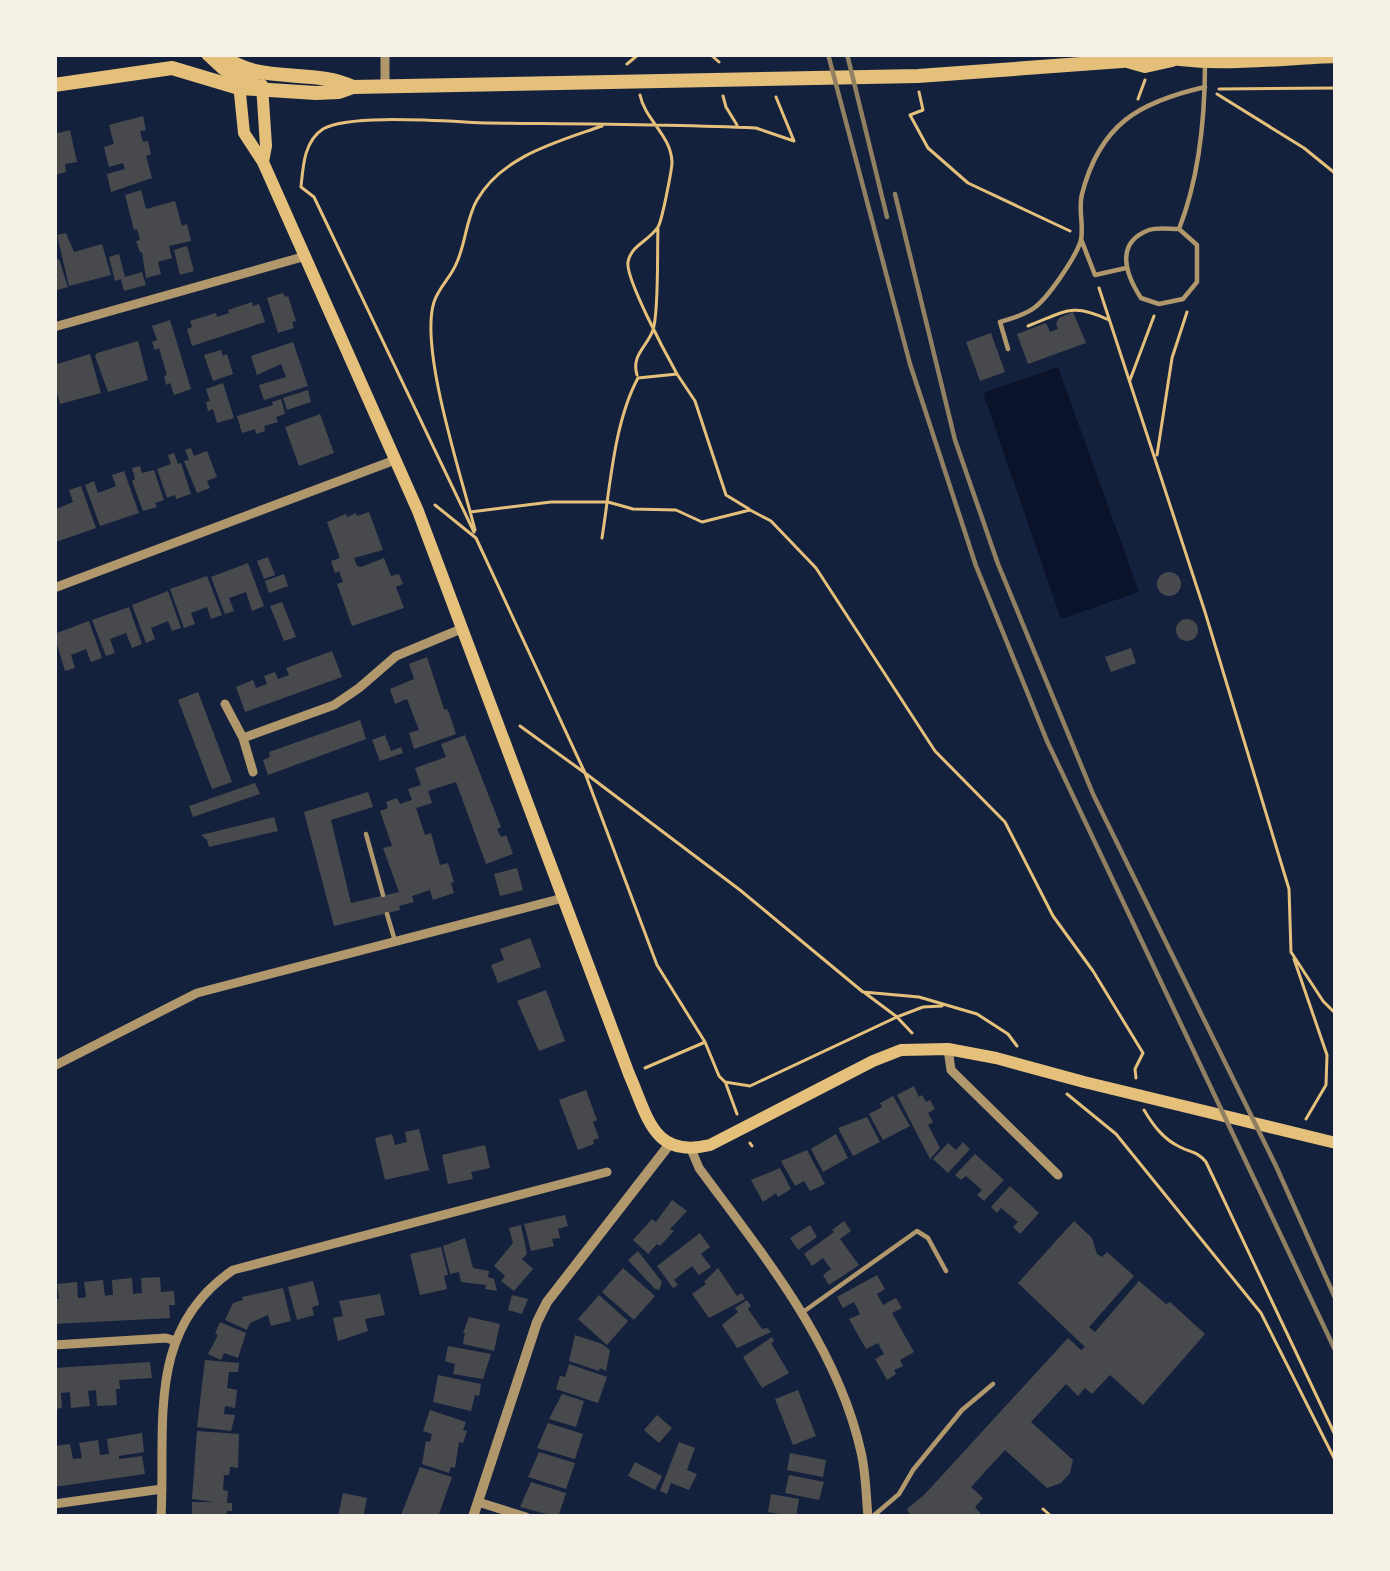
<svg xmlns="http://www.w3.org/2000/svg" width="1390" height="1571" font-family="'Roboto Condensed',sans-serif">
<rect width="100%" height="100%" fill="#14213d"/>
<!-- water -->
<path fill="#0b132b" d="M1058 367 1139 592 1061 619 983 393Z"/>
<!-- building -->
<path fill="#48494c" d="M143 116 146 130 140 131 143 142 148 141 151 154 146 156 152 178 111 192 107 174 125 169 123 163 109 167 104 147 114 144 109 125Z
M70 130 77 162 65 164 66 172 55 175 54 134Z
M141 190 146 209 175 201 182 226 187 224 191 241 169 246 172 258 158 262 161 274 146 278 142 252H140L136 241 140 240 137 229 134 230 125 195Z
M66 233 74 252 102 244 111 275 69 286 57 235Z
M187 246 194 271 180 275 174 250Z
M119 254 125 277 142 272 146 285 124 291 121 279 115 281 109 257Z
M59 259 68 287 54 291V260Z
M283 293 285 297 288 296 296 321 292 322 294 328 278 333 267 298Z
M252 302 253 306 259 304 265 322 192 346 187 329 192 327 190 321 216 313 217 317 229 313 228 310Z
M1073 312 1086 343 1028 364 1017 334 1046 323 1050 332 1058 329 1056 323 1059 318Z
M170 320 191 389 174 395 170 383 166 385 164 376 167 375 159 348 155 350 152 342 157 340 152 326Z
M991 333 1005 372 980 381 966 342Z
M138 341 148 380 108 392 95 356 97 353Z
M293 342 308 386 264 400 259 385 286 377 281 364 257 375 251 356Z
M221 350 223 356 227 354 233 374 213 381 204 355Z
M90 354 101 393 60 404 54 381V365Z
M223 383 234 418 217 423 213 409 208 411 206 402 210 401 206 389Z
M308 390 311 402 287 410 283 398Z
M281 399 285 414 276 417 278 422 264 426 265 431 256 434 255 429 242 433 237 416 273 405 272 402Z
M320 414 334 453 299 466 285 427Z
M191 448 194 456 207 451 217 477 207 481 210 488 197 493 184 461 189 460 185 450Z
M174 453 178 464 181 463 191 494 176 499 175 495 167 498 157 469 171 464 168 455Z
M140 466 142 473 154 470 164 500 155 503 157 507 143 511 132 481 135 479 132 468Z
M124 471 139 513 100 526 85 485 94 481 98 493 116 486 112 475Z
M81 486 96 528 56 542 54 510 73 502 69 490Z
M369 512 383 550 354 558 357 566 361 567 384 558 391 576 399 574 403 584 396 587 404 608 352 626 337 584 343 582 339 571 335 573 331 561 340 558 327 522 346 514 347 517 356 513 357 516Z
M268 557 275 575 264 579 257 561Z
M248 563 264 606 252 611 246 592 229 598 234 611 225 614 211 577Z
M1157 584a12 12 0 1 1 24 0a12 12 0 1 1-24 0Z
M284 574 288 586 269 593 265 581Z
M207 576 222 615 211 619 207 607 191 613 195 624 184 628 170 589Z
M168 591 181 628 172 631 168 621 151 628 155 639 146 643 132 605Z
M282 602 296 637 284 641 270 606Z
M129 607 142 644 132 648 126 633 110 639 115 653 106 656 92 620Z
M1176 630a11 11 0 1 1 22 0a11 11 0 1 1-22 0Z
M89 621 102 658 91 662 86 649 71 655 75 668 65 671 54 634Z
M1131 648 1136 663 1111 672 1105 657Z
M332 651 342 677 245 712 236 687 253 680 256 688 267 684 264 676 275 672 278 679 289 675 286 668Z
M427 657 444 709 448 710 456 734 414 749 409 733 419 730 407 699 395 704 390 689 414 679 409 664Z
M198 692 232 782 212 789 178 700Z
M360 720 366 739 268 775 263 760 270 757 269 752Z
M385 735 391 751 401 747 403 753 380 761 372 740Z
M465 735 501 827 497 829 501 837 506 835 513 854 486 864 456 782 428 791 432 803 416 808 425 835 431 833 440 865 448 863 454 882 451 883 454 893 433 900 430 890 412 896 414 902 399 906 400 910 334 926 304 812 368 792 373 807 331 820 351 903 399 892 383 848 392 846 380 811 388 808 386 802 397 798 400 804 412 800 408 789 421 785 415 768 446 757 441 744Z
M255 783 260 794 193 817 189 806Z
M274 817 278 831 209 847 207 840 201 835Z
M517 868 523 890 500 896 494 874Z
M530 938 541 967 498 983 491 965 504 960 500 949Z
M546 990 565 1041 539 1051 517 1001Z
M914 1086 919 1097 922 1095 926 1102 930 1100 935 1109 928 1113 933 1122 928 1125 940 1148 930 1159 897 1095Z
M586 1090 597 1120 593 1122 599 1138 593 1140 594 1144 578 1150 559 1100Z
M893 1096 910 1126 883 1140 869 1114 882 1107 880 1103Z
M867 1117 880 1142 853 1156 838 1128Z
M419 1129 429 1170 385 1180 375 1138 392 1134 395 1145 407 1142 405 1132Z
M836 1134 848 1158 823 1172 811 1149Z
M963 1142 970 1149 948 1173 933 1159 948 1143 956 1150Z
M485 1145 490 1168 471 1172 473 1179 448 1184 442 1155Z
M807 1150 825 1184 810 1191 804 1181 795 1186 781 1161Z
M975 1154 1004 1180 984 1201 977 1195 982 1190 966 1176 961 1180 955 1175Z
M780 1168 791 1189 778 1197 776 1193 763 1202 751 1180Z
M1010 1186 1039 1213 1020 1234 1013 1227 1018 1222 1001 1208 997 1213 991 1207Z
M672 1200 687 1211 670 1229 674 1231 660 1246 657 1244 648 1254 633 1240 652 1219 656 1222Z
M565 1215 568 1226 558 1229 560 1238 552 1239 554 1246 531 1251 524 1224Z
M844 1221 851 1231 840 1239 859 1265 829 1285 823 1275 831 1269 823 1258 812 1266 804 1254 834 1232 832 1230Z
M1074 1221 1092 1238 1097 1254 1102 1257 1107 1252 1134 1276 1089 1327 1095 1332 1139 1281 1166 1304 1170 1302 1205 1334 1143 1405 1110 1375 1092 1394 1085 1388 1078 1396 1066 1384 1031 1422 1073 1460 1070 1473 1061 1483 1047 1488 1005 1450 971 1487 983 1498 975 1507 981 1514 978 1517H911L907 1509 925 1494 1068 1338 1081 1350 1085 1347 1018 1283Z
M521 1225 527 1254 522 1259 533 1269 514 1291 501 1281 505 1276 494 1266 513 1243 509 1228Z
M810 1225 817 1237 798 1250 790 1238Z
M700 1233 710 1247 701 1254 711 1267 699 1275 692 1266 674 1280 678 1285 673 1288 657 1266Z
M465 1238 473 1268 489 1271 488 1277 494 1279 497 1291 485 1289 486 1285 461 1282 459 1272 450 1274 443 1246Z
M441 1247 448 1275 444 1276 447 1289 420 1295 410 1254Z
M638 1251 662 1282 659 1290 655 1289 628 1260Z
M623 1268 655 1296 634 1320 602 1292Z
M718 1268 737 1296 742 1293 745 1299 709 1318 692 1294 706 1284 704 1282Z
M877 1275 885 1289 877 1294 883 1305 896 1298 902 1308 892 1313 914 1352 900 1360 903 1366 894 1370 896 1374 887 1380 875 1359 884 1354 878 1343 866 1349 849 1319 860 1314 854 1302 843 1308 837 1297Z
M160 1277 161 1292 174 1291 175 1305H169L170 1318 54 1324V1299H59L57 1284 77 1282 78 1298H81L86 1297 84 1282 103 1280 105 1296 109 1295H113L112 1280 132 1278 133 1294 142 1293 141 1278Z
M313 1281 319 1305 312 1307 314 1315 297 1320 288 1287Z
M283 1288 291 1321 271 1326 268 1315 250 1323 247 1330 225 1320 233 1303 243 1300 242 1297Z
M380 1294 385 1315 365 1319 368 1331 338 1341 333 1318 343 1316 339 1301Z
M512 1295 528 1299 522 1314 508 1310Z
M599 1295 628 1321 607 1345 578 1319Z
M747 1300 751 1306 748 1309 762 1329 767 1328 771 1332 737 1348 722 1325 738 1312 735 1308Z
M469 1317 500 1324 494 1351 463 1344 465 1333H463Z
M220 1322 246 1333 238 1358 224 1353 221 1360 208 1354 218 1335 215 1334Z
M575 1335 602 1344 610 1350 606 1371 600 1368 599 1371 569 1361Z
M772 1337 774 1341 771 1343 789 1373 762 1388 743 1357Z
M448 1346 491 1354 483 1379 453 1374 455 1364 445 1361Z
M205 1360 239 1363 238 1372H229L227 1388 237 1390 235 1408 225 1406 224 1414 235 1415 231 1431 197 1427Z
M150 1362 152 1378 119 1380 120 1389H116L117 1405 97 1406 96 1390 88 1391 90 1406 71 1408 70 1392 61 1393 62 1408 54 1409V1368Z
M569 1364 607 1377 598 1403 556 1389 560 1376 565 1377Z
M438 1375 481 1384 479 1396 475 1395 471 1411 433 1402Z
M798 1390 816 1436 793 1445 775 1399Z
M562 1394 584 1401 576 1427 549 1419Z
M430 1410 466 1422 463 1430 467 1431 463 1443 459 1442 455 1468 451 1467 449 1473 422 1464 426 1441 430 1442 432 1434 423 1431Z
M657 1415 672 1428 659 1443 644 1430Z
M548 1423 583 1434 575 1459 537 1448Z
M197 1431 239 1434 238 1468 230 1467 229 1475H224L223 1490 228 1491 227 1503H232V1511H227L226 1517H192V1502H214L192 1499Z
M142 1433 144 1452 119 1456V1459L142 1456 145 1474 54 1487V1446L70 1444 73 1459 82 1458 79 1443 98 1440 100 1455 109 1454 107 1439Z
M679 1442 695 1448 687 1470 697 1474 689 1490 671 1483 667 1494 660 1491Z
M539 1452 575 1463 566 1489 528 1477Z
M790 1453 826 1460 823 1477 787 1470Z
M635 1462 662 1476 655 1490 628 1476Z
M420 1467 452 1477 438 1517 401 1515Z
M789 1475 824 1482 819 1500 785 1493Z
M531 1482 566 1493 558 1517 520 1507Z
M343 1493 367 1498 363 1517 338 1516Z
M771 1494 799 1499 796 1517 768 1512Z"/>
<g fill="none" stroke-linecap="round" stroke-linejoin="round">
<!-- path -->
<path stroke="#e5c07b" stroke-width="3" d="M710 54 719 62
M627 64 639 54
M1219 89 1336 88
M919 92 923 110 910 115 928 148 968 183 1070 231
M1217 94 1304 148 1336 174
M723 96 726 107 737 125
M1138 99 1145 80
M1099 288 1205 612 1289 889 1291 952 1323 1001 1336 1014
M1028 326C1065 312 1071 302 1109 320
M677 374 695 401 726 495 749 509
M637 375C631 355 647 347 653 330 659 312 657 251 658 229
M1130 380 1154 316
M1157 455 1172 358 1187 312
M435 505 476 538 585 773 740 890 863 992 919 997 977 1014 1008 1034 1017 1046
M470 512 551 502H608L633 509 676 510 702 522 750 510 771 521 816 568 935 751 1005 822 1053 916 1093 971 1143 1053 1135 1069 1136 1078
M475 530C462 478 419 349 434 302 439 287 452 276 457 262 466 242 466 219 477 200 502 156 557 142 602 126
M474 532 314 197 301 187C303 167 304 141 323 129 348 113 454 122 488 123 578 124 667 124 756 128L794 141 776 97
M602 538C610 488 614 422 638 378L677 374C667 356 625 278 628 262 631 245 649 241 658 227 662 221 672 169 672 162 671 135 645 120 640 95
M520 726 585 773 657 965 705 1042 719 1076 725 1082 750 1086 897 1017 923 1007 942 1006
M1294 959 1327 1055 1326 1085 1306 1119
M865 993 897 1017 912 1033
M645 1068 703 1043
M726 1084 737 1114
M1067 1094 1116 1134 1261 1313 1336 1462
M1144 1110C1153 1125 1163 1139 1180 1147 1191 1153 1197 1151 1206 1162L1336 1437
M750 1143 752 1146
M1043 1509 1052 1517"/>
<!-- service -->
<path stroke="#b1986c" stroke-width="4.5" d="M1179 229C1170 229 1157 227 1149 230 1114 243 1126 275 1141 298L1159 304 1183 299 1197 282V245L1179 229C1199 178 1205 118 1205 63
M1081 239 1095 275 1126 268
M1008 349 1000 322C1010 319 1025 315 1034 308 1048 298 1076 257 1081 240 1084 225 1078 209 1082 194 1100 124 1139 102 1205 87
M366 834 383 895
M387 914 395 941
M803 1312 917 1231 928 1238 946 1271
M872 1517 899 1494 913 1470 962 1410 993 1384"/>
<!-- minor -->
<path stroke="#b1986c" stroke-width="9" d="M385 87V54
M54 327 306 256
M54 588 395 460
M225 704 243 738 253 772
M243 738 334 705 359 688 396 656 461 629
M948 1049 951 1070 1058 1175
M54 1066 197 993 563 898
M691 1149 699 1168C763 1255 837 1344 861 1452 866 1473 866 1496 868 1517
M54 1345 166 1338 176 1341
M478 1502 526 1517
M54 1504 162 1489
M161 1517C166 1425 145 1330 233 1270L607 1172"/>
<!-- tertiary -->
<path stroke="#b1986c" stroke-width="10" d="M473 1517 537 1322 547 1302 669 1145"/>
<!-- secondary -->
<path stroke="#e5c07b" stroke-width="12" d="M239 84 244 133 263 162 418 511 629 1074C648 1117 653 1159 710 1145L873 1061 901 1050 948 1049 996 1058 1084 1082 1336 1143
M262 85 266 146 263 162"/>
<!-- trunk -->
<path stroke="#e5c07b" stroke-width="14" d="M208 54 223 68 259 87
M221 54C257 86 312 67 353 87
M1150 54C1209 68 1275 58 1336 56
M1124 60 1145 66 1172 60
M54 85 172 68 239 88 316 93 339 92 353 87 918 76 1122 61 1143 54"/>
<!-- rail -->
<path stroke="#918062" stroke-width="4.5" d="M828 54 910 364 976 566 1047 741 1336 1352
M847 54 887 217
M895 194 955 440 998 564 1093 794 1276 1166 1336 1300"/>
</g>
<!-- border -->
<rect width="1390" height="1571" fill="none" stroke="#f6f1e7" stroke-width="114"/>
</svg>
